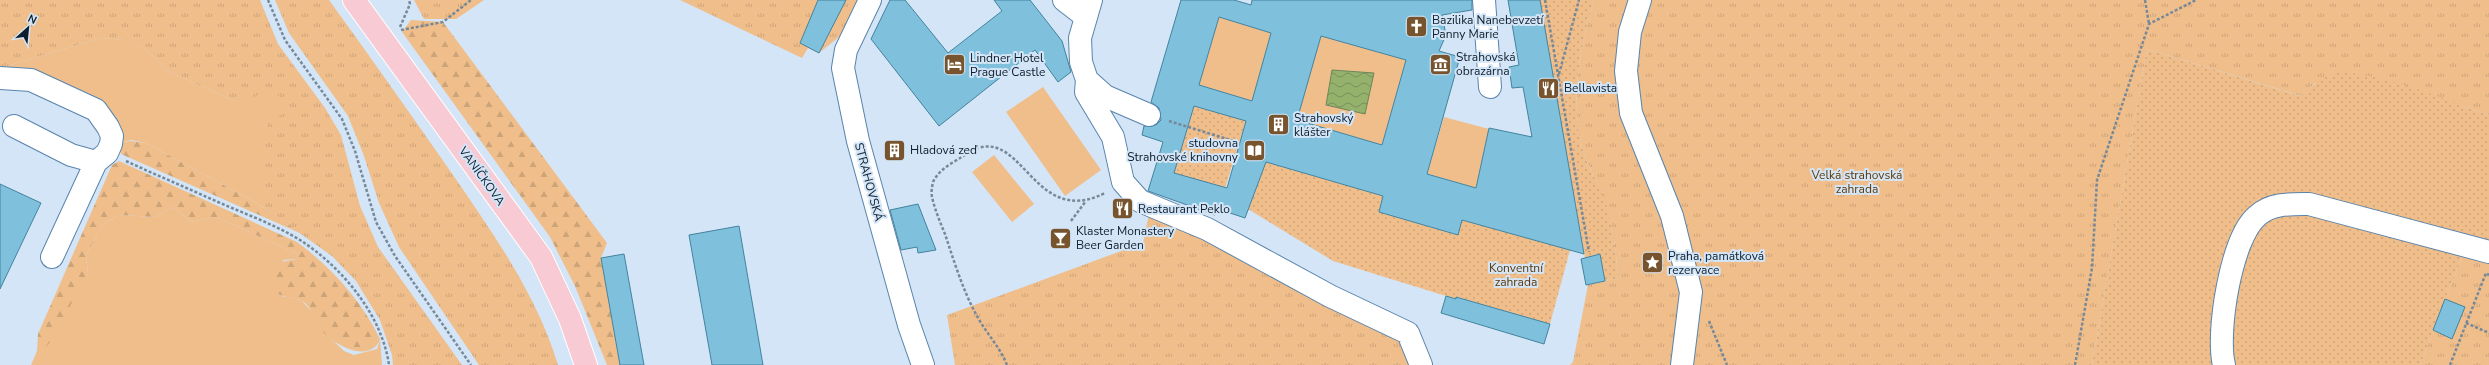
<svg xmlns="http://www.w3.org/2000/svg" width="2489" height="365" font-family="'Nunito Sans',sans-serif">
<defs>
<pattern id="forest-firs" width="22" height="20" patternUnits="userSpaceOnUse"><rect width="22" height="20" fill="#f0be8b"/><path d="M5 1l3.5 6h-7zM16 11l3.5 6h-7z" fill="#cda378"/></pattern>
<pattern id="park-tufts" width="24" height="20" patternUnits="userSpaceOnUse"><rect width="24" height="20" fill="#f0be8b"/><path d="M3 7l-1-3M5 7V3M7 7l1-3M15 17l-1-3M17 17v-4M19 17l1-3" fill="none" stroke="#cda378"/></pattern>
<pattern id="garden-dots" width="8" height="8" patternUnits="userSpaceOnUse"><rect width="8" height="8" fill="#f0be8b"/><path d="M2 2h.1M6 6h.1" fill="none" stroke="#cda378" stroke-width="1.8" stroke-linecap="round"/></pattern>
<pattern id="water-waves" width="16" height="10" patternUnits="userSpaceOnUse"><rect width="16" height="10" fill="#95b26c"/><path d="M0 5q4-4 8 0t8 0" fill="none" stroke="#789059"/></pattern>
</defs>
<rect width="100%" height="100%" fill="#d3e5f6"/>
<!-- grass -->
<path fill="#f0be8b" d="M1219 17 1271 33 1252 101 1199 85Z
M1321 36 1406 60 1382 145 1297 120Z
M101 38 125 40 147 50 168 71 234 101 272 85 290 109 260 190V205L146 143 131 140 119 143 118 132 0 68Z
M1043 87 1101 170 1065 196 1006 112Z
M1444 117 1489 129 1476 188 1425 173 1428 171Z
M994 155 1034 204 1012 222 972 172Z
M171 207 180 212 190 222 216 217 298 254 297 259 283 260 281 296 294 298 302 301 313 313 319 327 344 351 354 355 377 349 380 339 382 365H31L37 351H42L88 273 86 255 102 225 119 215 156 217Z"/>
<!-- forest -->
<path fill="url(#forest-firs)" d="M411 20 443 22 607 243 601 258 620 365H607L575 286 550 237 402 32Z
M130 141 146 143 260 205 302 234 121 154 119 143Z
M119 161 297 242C332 268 361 300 380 339 370 365 332 345 319 327 314 320 313 311 306 304 296 294 277 301 272 286 268 278 271 271 274 263L297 259 298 254 216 217 190 222 180 212 171 207 156 217 119 215 102 225 86 255 88 273 51 341 42 351H37L38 334 112 165Z"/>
<!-- park -->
<path fill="url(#park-tufts)" d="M0 0H260L278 44 325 108 341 135 360 206 378 247 462 365H393L392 355 380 320 356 281 332 256 260 205V155L268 123 290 109 271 87 246 102 234 101 168 71 147 50 124 40 101 38 0 68Z
M275 0H329C371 58 412 116 453 175 494 235 537 295 558 365H479L399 247 379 203 364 156 348 116 289 33Z
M414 0H484L456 19H424Z
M680 0H859L839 37 819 53 808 48 802 58Z
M1594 0H2489V115L2461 105 2315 83 2301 96 2147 49 2092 365H1570L1573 362 1588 285 1618 278C1616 250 1613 224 1603 197 1597 180 1587 166 1582 147 1570 102 1580 44 1594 0Z
M1156 212 1398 338 1411 365H955L947 315 1143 243 1149 214Z
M2463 254 2489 263V365H2420Z"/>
<!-- garden -->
<path fill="url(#garden-dots)" d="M1540 0H1594C1580 44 1570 102 1582 147 1587 167 1597 180 1604 198 1613 224 1616 250 1618 278L1605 281 1600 254 1585 258Z
M2147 49 2300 96C2310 88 2321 77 2333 74 2368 67 2453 103 2489 115V263L2463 254 2420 365H2092Z
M1194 106 1246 121 1225 188 1174 173Z
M1265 162 1383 196 1379 212 1457 235 1462 220 1570 250 1550 324 1457 297 1456 299 1446 296 1333 261 1248 209Z"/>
<!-- water -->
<path fill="url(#water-waves)" stroke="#6c8659" d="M1332 70 1374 73 1365 114 1326 105Z"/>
<!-- building -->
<path fill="#7fc1dd" stroke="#43839e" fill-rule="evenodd" d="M818 0H846L819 53 800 43Z
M890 0H905L948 53 1002 11 994 0H1030L1062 41 1071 72 1058 82 1035 50 939 126 871 39Z
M1181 0H1234L1251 5 1252 0H1472V10L1442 15 1446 35 1439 51 1460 57 1427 174 1476 188 1489 128 1532 137 1523 87 1512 88 1509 67 1519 65 1508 0H1540L1584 254 1462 220 1458 235 1379 212 1383 196 1266 162 1245 218 1218 209 1215 215 1148 191 1163 142 1142 135 1144 126 1156 125 1161 120 1159 108 1151 102ZM1219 17 1271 33 1252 101 1199 85ZM1321 36 1406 60 1382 145 1297 120ZM1194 106 1246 121 1227 188 1174 173Z
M0 184 41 203 0 289Z
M918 204 936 250 918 253 917 247 901 250 890 210Z
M739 226 763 365H712L689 235Z
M624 254 644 365H620L601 258Z
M1600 254 1605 281 1586 285 1581 259Z
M1446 296 1456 299V297L1550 324 1544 344 1441 313Z
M2445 299 2465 307 2452 339 2433 330Z"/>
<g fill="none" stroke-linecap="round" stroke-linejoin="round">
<defs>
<path id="minor" d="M870 0 846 50 843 68 858 141 909 325 923 365
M1064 0 1086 17
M1091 0 1080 38 1081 62 1087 80 1086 92 1113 137 1123 182 1140 201 1207 229 1330 296 1408 333 1421 365
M1484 0 1490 87
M1640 0 1630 32 1626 71 1631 113 1672 216 1691 292 1682 365
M0 78 31 80 96 110 108 127 112 136 111 144 107 153 96 162 52 257
M1087 80 1105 96 1149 115
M14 126 71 155 96 162
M2224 365C2216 333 2231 238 2257 216 2271 203 2291 204 2309 204L2489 252"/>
<path id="major" d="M354 0 541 257 570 319 586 365"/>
</defs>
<!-- minor casing -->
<use href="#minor" stroke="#5984ac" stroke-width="24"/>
<!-- major casing -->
<use href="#major" stroke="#fff" stroke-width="24"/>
<!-- path -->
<path stroke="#778999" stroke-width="2.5" stroke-dasharray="3 2" stroke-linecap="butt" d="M268 0 285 40 342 119 355 151 376 222 395 256 471 365
M1545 0 1589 252
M2145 0 2149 24
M400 27 410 4 409 0
M401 30 443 22 471 0
M1559 74 1579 0
M1169 121 1240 143
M126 161C156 175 187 188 218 202 245 214 274 224 300 240 342 267 382 315 389 365
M1071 221 1086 201
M1709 321 1727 365
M2466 323 2489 333
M1007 365C1000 347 986 333 977 316 963 291 954 261 945 234 940 222 935 210 932 197 931 192 932 187 933 182 939 169 954 162 965 155 1022 115 1030 231 1105 193
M2075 365 2092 268 2097 180 2149 24 2196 0
M2450 365 2486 273 2489 275"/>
<!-- minor -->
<use href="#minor" stroke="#fff" stroke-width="22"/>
<!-- major -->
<use href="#major" stroke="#f8cad3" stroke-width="22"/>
</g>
<!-- icons -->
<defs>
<symbol id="church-square" viewBox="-11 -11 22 22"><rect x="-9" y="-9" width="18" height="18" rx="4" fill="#77542d" stroke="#d3e5f6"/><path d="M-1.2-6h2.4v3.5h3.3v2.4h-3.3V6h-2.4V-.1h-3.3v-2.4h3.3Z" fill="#fff"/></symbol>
<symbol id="museum-square" viewBox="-11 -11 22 22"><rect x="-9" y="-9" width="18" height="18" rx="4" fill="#77542d" stroke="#d3e5f6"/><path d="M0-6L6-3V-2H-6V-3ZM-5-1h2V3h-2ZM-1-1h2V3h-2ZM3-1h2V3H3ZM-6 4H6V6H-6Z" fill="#fff"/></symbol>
<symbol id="hotel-square" viewBox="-11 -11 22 22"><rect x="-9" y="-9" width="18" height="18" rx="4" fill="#77542d" stroke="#d3e5f6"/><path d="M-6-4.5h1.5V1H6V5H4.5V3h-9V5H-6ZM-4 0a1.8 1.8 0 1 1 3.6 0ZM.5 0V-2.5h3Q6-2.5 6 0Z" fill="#fff"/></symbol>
<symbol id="restaurant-square" viewBox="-11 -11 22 22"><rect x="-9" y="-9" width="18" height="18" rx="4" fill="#77542d" stroke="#d3e5f6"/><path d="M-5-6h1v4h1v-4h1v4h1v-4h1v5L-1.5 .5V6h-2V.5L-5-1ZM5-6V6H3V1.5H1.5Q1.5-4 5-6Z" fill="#fff"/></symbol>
<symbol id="building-square" viewBox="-11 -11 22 22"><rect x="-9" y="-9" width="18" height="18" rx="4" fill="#77542d" stroke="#d3e5f6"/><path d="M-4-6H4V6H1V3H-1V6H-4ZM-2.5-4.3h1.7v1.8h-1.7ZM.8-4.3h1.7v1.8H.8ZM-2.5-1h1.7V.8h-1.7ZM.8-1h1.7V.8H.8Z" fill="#fff"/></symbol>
<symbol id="library-square" viewBox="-11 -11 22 22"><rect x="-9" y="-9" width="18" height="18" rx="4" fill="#77542d" stroke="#d3e5f6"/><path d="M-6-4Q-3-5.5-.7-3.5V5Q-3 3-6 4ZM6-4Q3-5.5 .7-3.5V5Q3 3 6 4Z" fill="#fff"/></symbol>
<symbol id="bar-square" viewBox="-11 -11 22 22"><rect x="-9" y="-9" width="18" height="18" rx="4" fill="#77542d" stroke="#d3e5f6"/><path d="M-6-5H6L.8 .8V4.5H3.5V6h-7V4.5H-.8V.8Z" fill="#fff"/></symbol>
<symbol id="sight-square" viewBox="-11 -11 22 22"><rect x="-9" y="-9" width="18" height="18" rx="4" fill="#77542d" stroke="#d3e5f6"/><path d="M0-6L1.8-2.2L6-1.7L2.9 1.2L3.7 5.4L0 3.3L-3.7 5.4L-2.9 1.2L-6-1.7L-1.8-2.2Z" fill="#fff"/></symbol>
</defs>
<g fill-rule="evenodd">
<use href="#church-square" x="1404" y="14" width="25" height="25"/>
<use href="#museum-square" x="1428" y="52" width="25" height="25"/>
<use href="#hotel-square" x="942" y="52" width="25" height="25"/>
<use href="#restaurant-square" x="1536" y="76" width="25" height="25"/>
<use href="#building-square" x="1266" y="112" width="25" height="25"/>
<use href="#building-square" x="882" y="138" width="25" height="25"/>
<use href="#library-square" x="1242" y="138" width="25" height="25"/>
<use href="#restaurant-square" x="1110" y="196" width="25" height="25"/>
<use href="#bar-square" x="1048" y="226" width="25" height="25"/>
<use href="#sight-square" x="1640" y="250" width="25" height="25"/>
</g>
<g text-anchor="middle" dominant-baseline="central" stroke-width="4" stroke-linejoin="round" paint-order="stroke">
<!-- poi labels -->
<g font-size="12" fill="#0c1e2e" stroke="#d3e5f6" text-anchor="start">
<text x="1432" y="20">Bazilika Nanebevzetí<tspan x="1432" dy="14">Panny Marie</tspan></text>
<text x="1456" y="57">Strahovská<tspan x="1456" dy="14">obrazárna</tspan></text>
<text x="970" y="58">Lindner Hotel<tspan x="970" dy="14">Prague Castle</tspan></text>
<text x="1564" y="88">Bellavista</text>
<text x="1294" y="118">Strahovský<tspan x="1294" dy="14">klášter</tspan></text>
<text x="1238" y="143" text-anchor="end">studovna<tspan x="1238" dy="14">Strahovské knihovny</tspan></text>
<text x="910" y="150">Hladová zeď</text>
<text x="1138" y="209">Restaurant Peklo</text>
<text x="1076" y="231">Klaster Monastery<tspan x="1076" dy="14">Beer Garden</tspan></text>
<text x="1668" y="256">Praha, památková<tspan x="1668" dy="14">rezervace</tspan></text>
</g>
<!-- park labels -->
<g font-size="12" fill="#5d3808" stroke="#d3e5f6">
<text x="1857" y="175">Velká strahovská<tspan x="1857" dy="14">zahrada</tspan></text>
<text x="1516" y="268">Konventní<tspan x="1516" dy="14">zahrada</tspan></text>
</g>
<!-- street labels -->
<g font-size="12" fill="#0c1e2e" stroke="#d3e5f6">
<text transform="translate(482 176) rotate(54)">VANÍČKOVA</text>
<text transform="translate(869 182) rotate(75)">STRAHOVSKÁ</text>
</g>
</g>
<!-- north arrow -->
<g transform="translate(28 28) rotate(27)" stroke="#d3e5f6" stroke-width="3" paint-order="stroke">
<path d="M0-3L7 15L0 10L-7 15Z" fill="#0c1e2e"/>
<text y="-6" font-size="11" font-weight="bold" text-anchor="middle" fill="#0c1e2e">N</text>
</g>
</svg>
